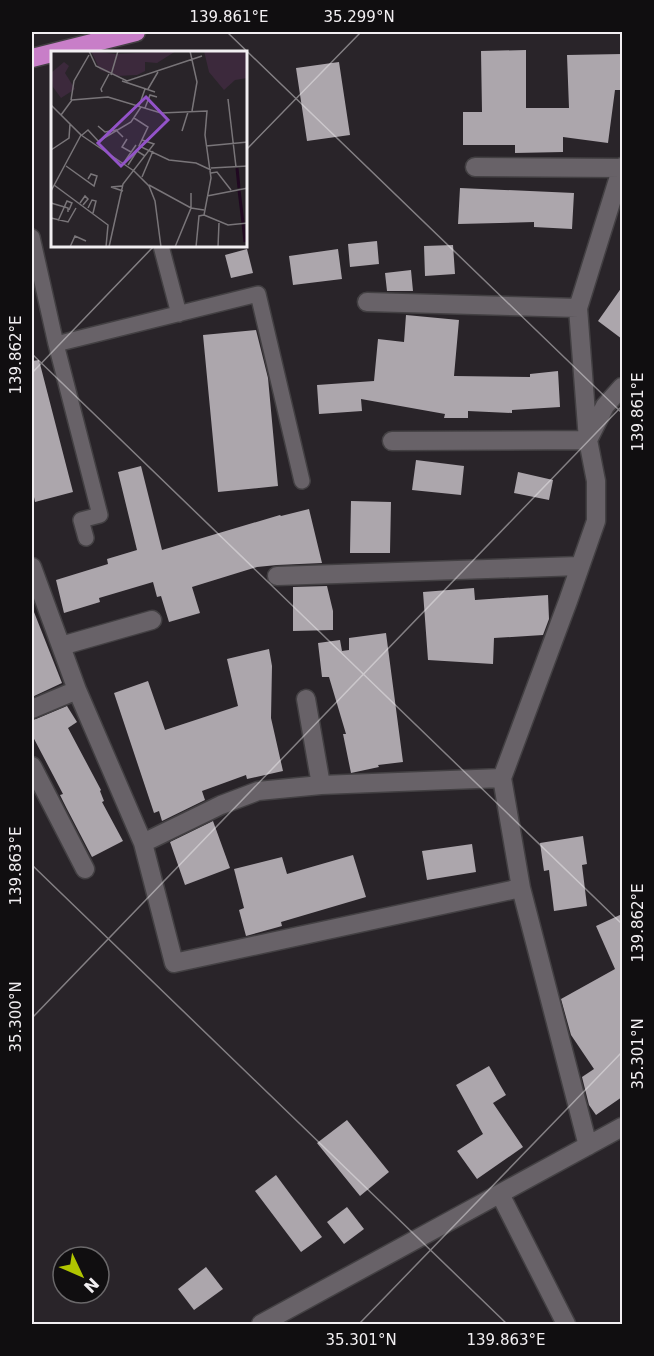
<svg xmlns="http://www.w3.org/2000/svg" width="654" height="1356" font-family="'DejaVu Sans',sans-serif">
<rect width="100%" height="100%" fill="#292429"/>
<!-- building -->
<path fill="#aca6ac" d="M526 50V108H569L567 55 622 54V90H615L608 143 563 137V152L515 153V145H463V112H482L481 51Z
M339 62 350 135 307 141 296 68Z
M460 188 574 193 572 229 534 227V222L458 224Z
M377 241 379 264 350 267 348 244Z
M453 245 455 274 425 276 424 246Z
M247 249 253 273 231 278 225 255Z
M338 249 342 279 293 285 289 256Z
M411 270 413 291H387L385 273Z
M622 287V339L598 321Z
M406 315 459 320 454 376 530 377V374L558 371 560 407 512 410V413L468 411V418H444L445 414 361 399 362 411 319 414 317 385 374 381 378 339 404 342Z
M256 330 268 378 278 486 218 492 203 335Z
M39 360 73 492 35 502 32 487V361Z
M416 460 464 466 461 495 412 490Z
M141 466 162 550 280 515 281 516 309 509 322 563 277 565 257 567 192 587 200 613 169 622 161 596 157 597 153 582 99 598 100 602 64 613 56 580 108 564 107 559 137 550 118 472Z
M518 472 553 480 549 500 514 493Z
M351 501 391 502 390 553H350Z
M327 586 333 611V630L293 631V587Z
M474 588 475 600 548 595 549 619 543 635 494 638 493 664 428 660 423 592Z
M32 607 62 683 32 697Z
M386 633 403 762 378 765 379 767 351 773 343 734H346L329 677H322L318 643 340 640 342 651 349 650V638Z
M269 649 272 666 271 718 283 771 247 779 246 775 202 791 205 800 162 821 159 811 154 813 114 693 148 681 165 730 238 706 227 659Z
M67 706 77 722 68 728 101 790 100 791 104 801 102 802 123 841 92 857 67 809 60 795 63 794 32 735V720L36 719Z
M213 821 230 868 185 885 170 842Z
M583 836 587 864 582 865 587 906 554 911 549 870 544 871 540 843Z
M472 844 476 872 427 880 422 851Z
M353 855 366 897 281 922 282 926 246 936 239 910 244 908 234 869 282 857 287 874Z
M622 914V1097L596 1115 589 1105 582 1077 594 1069 571 1035 561 999 615 969 596 926Z
M489 1066 506 1095 493 1103 523 1147 477 1179 457 1151 483 1134 456 1085Z
M347 1120 389 1172 360 1196 317 1143Z
M276 1175 322 1237 301 1252 255 1191Z
M347 1207 364 1229 344 1244 327 1222Z
M206 1267 223 1289 194 1310 178 1289Z"/>
<g fill="none" stroke-linecap="round" stroke-linejoin="round">
<defs>
<path id="service" d="M32 237 56 344 100 515 81 520 86 538
M161 246 179 314
M56 344 258 294 302 481"/>
<path id="minor" d="M475 167 622 168
M367 302 578 308
M392 441 588 440 605 406 622 387
M32 567 77 690 143 843 174 963 521 888
M277 576 580 566
M61 646 152 620
M306 699 321 785
M32 709 77 690
M32 766 85 869
M143 843 221 805 258 791 321 785 502 778
M588 1146 521 888 502 778 568 601 596 521V481L588 440 578 308 622 167
M500 1194 566 1324
M261 1324 622 1127"/>
<path id="trunk" d="M32 58 136 32"/>
</defs>
<!-- service casing -->
<use href="#service" stroke="#434043" stroke-width="18"/>
<!-- minor casing -->
<use href="#minor" stroke="#434043" stroke-width="21"/>
<!-- trunk casing -->
<use href="#trunk" stroke="#434043" stroke-width="21"/>
<!-- service -->
<use href="#service" stroke="#686268" stroke-width="15"/>
<!-- minor -->
<use href="#minor" stroke="#686268" stroke-width="18"/>
<!-- trunk -->
<use href="#trunk" stroke="#c87ec8" stroke-width="18"/>
</g>
<!-- ticks -->
<path fill="none" stroke="#f2eff2" stroke-width="1.5" stroke-opacity="0.45" d="M227 32 622 413M246 150 361 32M32 354 622 924M32 373 154 246M32 865 507 1324M32 1018 622 406M359 1324 622 1052"/>
<!-- overview -->
<g transform="translate(51 51)">
<rect width="196" height="196" fill="#292429"/>
<path d="M40 0 64 3 125 0 106 12 94 11V20L86 24 66 25 49 19ZM153 0H196V27L184 29 173 39 158 21ZM13 11 18 15 14 22 24 38 10 47 2 36 0 22Z" fill="#3c293c"/>
<path fill="none" stroke="#200921" stroke-width="3" d="M186 117 188 137M188 139 192 172M192 173 194 191"/>
<path fill="none" stroke="#797579" stroke-width="1.5" d="M38 0 45 15 76 30 151 5M139 0 146 31 141 60M60 24 67 0M71 30 104 41M97 38 107 21M51 41 50 38 58 23M177 48 185 116M20 49 23 30 38 4M0 54 30 84 0 140M88 55 94 38M94 57 99 44 106 46M10 64 21 49 57 46 110 62 156 60 154 84 160 127 153 164 177 174 197 172M83 67 97 76 88 95 118 109 145 112 160 119M47 75 54 81 65 79 72 86M131 80 137 61M30 84 83 120 98 135 104 150 110 196M31 84 37 79 49 92M76 88 71 96 80 101M48 90 80 71 90 56M155 95 197 91M0 99 18 87 19 73M74 110 85 94M77 114 86 100 94 105M15 115 43 135 46 125 40 123 37 128M160 117 197 115M160 122 166 121 180 139M91 126 102 100M3 134 57 174 55 196M98 134 140 157 153 159M71 135 60 136 72 140M156 145 197 137M0 152 17 157V161M29 152 34 145 37 148 32 154M37 157 41 149 45 150 42 162M0 167 17 171 25 157M7 170 16 150 21 152 18 159M19 196 24 185 35 190M58 196 72 133 103 93 91 89M124 196 140 157V142M145 196 148 165 153 164M167 196 168 172"/>
<path fill="#9353c9" fill-opacity="0.15" stroke="#9353c9" stroke-width="3" d="M95 46 117 69 70 115 47 92Z"/>
<rect width="196" height="196" fill="none" stroke="#f2eff2" stroke-width="3"/>
</g>
<!-- border -->
<rect width="654" height="1356" fill="none" stroke="#100e10" stroke-width="66"/>
<!-- north arrow -->
<g transform="translate(81 1275) rotate(134)"><circle r="28" fill="#100e10" stroke="#6a686a" stroke-width="1.5"/>
<path d="M0-4.5L10 22L0 15L-10 22Z" fill="#b0c500"/>
<text y="-9" font-size="16" font-weight="bold" text-anchor="middle" fill="#f2eff2">N</text>
</g>
<rect x="33" y="33" width="588" height="1290" fill="none" stroke="#f2eff2" stroke-width="2"/>
<g font-size="15" text-anchor="middle" fill="#f2eff2">
<text x="229" y="22">139.861°E</text>
<text x="359" y="22">35.299°N</text>
<text transform="translate(16 355) rotate(-90)" y="5">139.862°E</text>
<text transform="translate(638 412) rotate(-90)" y="5">139.861°E</text>
<text transform="translate(16 866) rotate(-90)" y="5">139.863°E</text>
<text transform="translate(638 923) rotate(-90)" y="5">139.862°E</text>
<text transform="translate(16 1017) rotate(-90)" y="5">35.300°N</text>
<text transform="translate(638 1054) rotate(-90)" y="5">35.301°N</text>
<text x="361" y="1345">35.301°N</text>
<text x="506" y="1345">139.863°E</text>
</g>
</svg>
